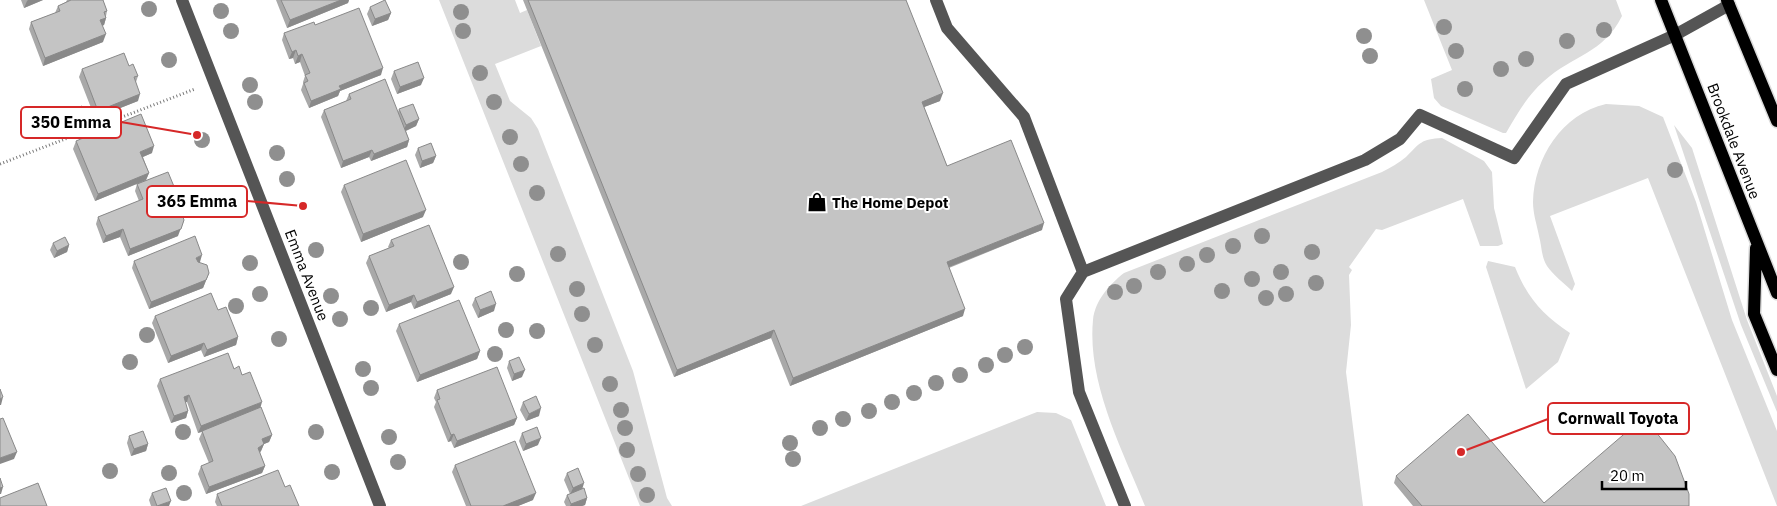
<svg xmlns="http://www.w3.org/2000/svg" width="1777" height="506" font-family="'IBM Plex Sans',sans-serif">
<rect width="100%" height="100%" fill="#fff"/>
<!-- green -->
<path fill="#dcdcdc" d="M439 0H515L520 13 527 10 541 46 495 64 510 101 531 118 538 129 633 371 667 498 672 506H640Z
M1424 0H1616L1622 16C1603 54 1573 55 1544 81 1527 96 1517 114 1506 133H1503L1441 106 1434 98 1431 79 1452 70Z
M1606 104 1639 106 1663 117 1696 202 1732 320 1777 431V506L1648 178 1550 216 1575 284 1572 291C1564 283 1553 275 1547 266 1541 256 1542 247 1539 236 1537 225 1533 214 1533 202 1534 158 1562 114 1606 104Z
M1674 125 1692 148 1747 320 1777 396V412L1741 325Z
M1442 138 1484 161 1492 172 1494 208 1503 244 1498 246H1480L1463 199 1382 230 1376 229 1349 267 1352 270 1349 275 1351 325 1346 372 1363 506H1145C1122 449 1087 383 1093 320 1095 300 1110 284 1124 273L1382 172C1390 168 1399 163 1406 157 1420 143 1421 139 1442 138Z
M1488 261 1515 267C1528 299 1543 315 1570 333L1558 362 1526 389 1486 267Z
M1037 412 1056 413 1071 420 1106 506H801Z"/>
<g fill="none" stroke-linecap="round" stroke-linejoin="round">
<defs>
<path id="major" d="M1661 0 1777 293
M1727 0 1777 121
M1756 248 1754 314 1777 370"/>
</defs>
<!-- major casing -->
<use href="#major" stroke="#dbdbdb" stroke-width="15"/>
<!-- path -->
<path stroke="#777" stroke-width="3" stroke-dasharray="1 2.5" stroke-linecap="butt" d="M0 164 195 89"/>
<!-- minor -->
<path stroke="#555" stroke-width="12" d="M182 0 380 506
M936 0 947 28 1024 117 1083 272
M1125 506 1079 392 1066 299 1083 272 1365 160 1400 139 1420 115 1514 158 1566 84 1675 35 1729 5"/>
<!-- major -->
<use href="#major" stroke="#000" stroke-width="12"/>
</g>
<!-- trees -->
<g fill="#8f8f8f">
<circle cx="149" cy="9" r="8"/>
<circle cx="221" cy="11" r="8"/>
<circle cx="461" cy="12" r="8"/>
<circle cx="1444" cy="27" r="8"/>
<circle cx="1604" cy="30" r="8"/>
<circle cx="231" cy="31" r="8"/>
<circle cx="463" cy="31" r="8"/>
<circle cx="1364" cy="36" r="8"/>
<circle cx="1567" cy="41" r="8"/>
<circle cx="1456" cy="51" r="8"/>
<circle cx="1370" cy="56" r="8"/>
<circle cx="1526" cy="59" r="8"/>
<circle cx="169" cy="60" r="8"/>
<circle cx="1501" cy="69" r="8"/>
<circle cx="480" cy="73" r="8"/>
<circle cx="250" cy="85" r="8"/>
<circle cx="1465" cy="89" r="8"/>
<circle cx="255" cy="102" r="8"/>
<circle cx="494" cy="102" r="8"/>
<circle cx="510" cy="137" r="8"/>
<circle cx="202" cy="140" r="8"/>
<circle cx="277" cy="153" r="8"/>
<circle cx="521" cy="164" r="8"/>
<circle cx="1675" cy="170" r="8"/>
<circle cx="287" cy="179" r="8"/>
<circle cx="537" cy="193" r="8"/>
<circle cx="1262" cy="236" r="8"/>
<circle cx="1233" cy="246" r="8"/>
<circle cx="316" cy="250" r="8"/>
<circle cx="1312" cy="252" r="8"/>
<circle cx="558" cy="254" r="8"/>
<circle cx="1207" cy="255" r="8"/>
<circle cx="461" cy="262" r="8"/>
<circle cx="250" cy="263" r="8"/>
<circle cx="1187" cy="264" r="8"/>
<circle cx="1158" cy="272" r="8"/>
<circle cx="1281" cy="272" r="8"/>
<circle cx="517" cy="274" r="8"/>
<circle cx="1252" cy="279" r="8"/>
<circle cx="1316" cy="283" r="8"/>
<circle cx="1134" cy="286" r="8"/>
<circle cx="577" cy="289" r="8"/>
<circle cx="1222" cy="291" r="8"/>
<circle cx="1115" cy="292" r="8"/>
<circle cx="260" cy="294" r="8"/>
<circle cx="1286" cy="294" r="8"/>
<circle cx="331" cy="296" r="8"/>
<circle cx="1266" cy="298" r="8"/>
<circle cx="236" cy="306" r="8"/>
<circle cx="371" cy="308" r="8"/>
<circle cx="582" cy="314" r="8"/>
<circle cx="340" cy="319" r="8"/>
<circle cx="506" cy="330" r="8"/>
<circle cx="537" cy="331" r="8"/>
<circle cx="147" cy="335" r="8"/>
<circle cx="279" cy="339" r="8"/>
<circle cx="595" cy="345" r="8"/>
<circle cx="1025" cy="347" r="8"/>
<circle cx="495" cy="354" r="8"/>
<circle cx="1005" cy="355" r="8"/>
<circle cx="130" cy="362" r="8"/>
<circle cx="986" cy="365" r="8"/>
<circle cx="363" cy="369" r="8"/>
<circle cx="960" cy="375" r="8"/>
<circle cx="936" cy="383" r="8"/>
<circle cx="610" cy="384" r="8"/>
<circle cx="371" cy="388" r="8"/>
<circle cx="914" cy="393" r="8"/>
<circle cx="892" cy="402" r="8"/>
<circle cx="621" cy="410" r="8"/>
<circle cx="869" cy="411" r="8"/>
<circle cx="843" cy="419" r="8"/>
<circle cx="625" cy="428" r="8"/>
<circle cx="820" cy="428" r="8"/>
<circle cx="183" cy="432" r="8"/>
<circle cx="316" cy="432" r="8"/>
<circle cx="389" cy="437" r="8"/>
<circle cx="790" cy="443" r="8"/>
<circle cx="627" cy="450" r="8"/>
<circle cx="793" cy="459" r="8"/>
<circle cx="398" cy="462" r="8"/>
<circle cx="110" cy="471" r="8"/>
<circle cx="332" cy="472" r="8"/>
<circle cx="169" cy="473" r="8"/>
<circle cx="638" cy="474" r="8"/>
<circle cx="184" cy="493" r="8"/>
<circle cx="647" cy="495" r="8"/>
</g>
<!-- wall -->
<path fill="#a9a9a9" d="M21 0H43L24 8Z
M67 0H103L107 11 106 16V18L104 25 102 26 103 42 43 66 29 29 31 22 55 13 58 6 66 2Z
M276 0H349L348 3 287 28Z
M523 0H906L940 101 924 107 947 166 1042 230 949 268 963 316 790 386 771 338 674 377Z
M370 7 391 13 388 20 372 26 367 14Z
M315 25 381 75 340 91 338 96 309 108 301 90 303 84V82L305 76 300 62 295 64 293 58 289 59 282 40 284 33Z
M129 66 138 76 136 82 138 101 95 118 79 77 82 69Z
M394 71 421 85 397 94 391 79Z
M349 94 398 112 399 109 419 119 416 126 406 131 409 140 407 147 371 161 369 157 341 168 321 117 324 110 346 101Z
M67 112 86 116 83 123 69 129 65 119Z
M76 141 152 153 143 157 149 173 146 180 180 201 177 208H176L178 236 128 256 120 237 103 243 96 224 98 217 139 201 135 191 137 184 95 201 73 149Z
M418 148 436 156 433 163 420 168 415 155Z
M344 185 423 217 361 242 341 192Z
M391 240 451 294 414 309 411 302 386 312 366 263 369 256 389 248 388 247Z
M53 243 69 245 67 252 54 258 50 250Z
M134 261 199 262 209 273 203 288 149 309 132 268Z
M475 298 494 311 478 318 472 305Z
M218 310 238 337 236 345 204 357 201 350 168 363 152 323 155 316Z
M399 324 480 351 477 359 417 382 396 331Z
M509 361 522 377 512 381 507 368Z
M234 369 242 375 260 408 272 435 269 442 264 444 261 451 260 453 265 466 262 473 206 494 198 474 201 466 209 463 199 439 202 432 198 433 187 402H185L188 411 186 418 171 423 157 386 160 379Z
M437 390 517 418 514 425 454 448 451 441 448 442 434 407 436 402 434 398Z
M523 402 539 416 526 421 520 410Z
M522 433 538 445 523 451 519 441Z
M129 436 148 444 146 451 131 456 127 443Z
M455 465 533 500 518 506H466L452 472Z
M567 473 582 489 587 498 585 505 582 506H566L564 502 567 495 570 494 564 480Z
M1396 476 1544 503 1689 506H1413L1394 483Z
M285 487 299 506H217L215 502 217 494Z
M152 493 169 506H151L149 500Z"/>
<!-- shaded-wall -->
<path fill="#898989" d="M28 0H43L24 8 27 1Z
M341 0H349L348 3 287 28 290 20Z
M391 13 388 20 372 26 375 19Z
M106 18 104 25 98 27 100 20Z
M106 34 103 42 43 66 45 58Z
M296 50 293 58 289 59 292 52Z
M302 54 300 62 295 64 298 56Z
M383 68 381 75 340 91 338 96 309 108 311 101 339 86Z
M424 78 421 85 397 94 400 87Z
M943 93 940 101 919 109 922 102Z
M140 94 138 101 95 118 98 111Z
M86 116 83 123 69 129 71 122Z
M419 119 416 126 403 132 406 125Z
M409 140 407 147 371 161 374 154Z
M154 146 152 153 138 159 140 152Z
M372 150 369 157 341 168 343 161Z
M436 156 433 163 420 168 422 161Z
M149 173 146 180 95 201 98 194Z
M180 201 177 208 167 212 170 205Z
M426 210 423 217 361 242 363 234Z
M184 220 178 236 128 256 130 249Z
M1044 223 1042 230 944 269 947 262Z
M123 229 120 237 103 243 106 236Z
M69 245 67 252 54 258 57 251Z
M202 255 200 262 194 265 196 258Z
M209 273 203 288 149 309 151 302Z
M454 287 451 294 414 309 417 302Z
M414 295 411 302 386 312 389 305Z
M496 304 494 311 478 318 480 310Z
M965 309 963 316 790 386 793 378Z
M774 330 771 338 674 377 677 370Z
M238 337 236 345 204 357 207 350Z
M204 343 201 350 168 363 171 356Z
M480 351 477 359 417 382 420 375Z
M525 370 522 377 512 381 514 374Z
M189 395 187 402 181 404 184 397Z
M3 397 1 405H0V399Z
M262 402 260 409 198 433 201 426Z
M541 408 539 416 526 421 529 414Z
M188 411 186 418 171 423 174 416Z
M517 418 514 425 454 448 457 441Z
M454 434 451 441 448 442 451 435Z
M272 435 269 442 259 446 262 439Z
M541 438 538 445 523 451 526 444Z
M148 444 146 451 131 456 134 449Z
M264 444 261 451 255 456 258 448Z
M17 452 14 459 0 464V458Z
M265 466 262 473 206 494 209 487Z
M584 483 582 490 570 495 573 488Z
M3 487 1 494H0V488Z
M536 493 533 500 518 506H503Z
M587 498 585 505 582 506H570L571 504Z
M171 501 169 506H157Z"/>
<!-- building -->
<path fill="#c4c4c4" stroke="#898989" d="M71 0H103L107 11 104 12 106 18 100 20 106 34 45 58 31 22 60 11 58 6Z
M281 0H341L290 20Z
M385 0 391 13 375 19 370 7Z
M528 0H906L943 93 922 102 947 166 1011 140 1044 223 947 262 965 309 793 378 774 330 677 370Z
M359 8 383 68 339 86 341 89 311 101 304 83 308 81 305 75 310 73 302 54 298 56 296 50 292 52 284 33 314 22 315 25Z
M124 53 129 66 133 64 138 76 134 77 140 94 98 111 82 69Z
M418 62 424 78 400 87 394 71Z
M385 79 409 140 374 154 372 150 343 161 324 110 351 99 349 94Z
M413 104 419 119 406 125 399 109Z
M82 106 86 116 71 122 67 112Z
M141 114 154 146 140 152 149 173 98 194 76 141Z
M431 143 436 156 422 161 418 148Z
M406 160 426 210 363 234 344 185Z
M168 172 180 201 170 205 181 211 184 220 181 229 130 249 123 229 106 236 98 217 143 199 137 184Z
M429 225 454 287 417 302 414 295 389 305 369 256 394 246 391 240Z
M195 236 202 255 196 258 198 262 207 265 209 273 206 280 151 302 134 261Z
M65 237 69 245 57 251 53 243Z
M491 291 496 304 480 310 475 298Z
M211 293 218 310 226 307 238 337 207 350 204 343 171 356 155 316Z
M459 300 480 351 420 375 399 324Z
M228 353 234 369 239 366 242 375 250 372 262 402 201 426 189 395 184 397 188 411 174 416 160 379Z
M519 357 525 370 514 374 509 361Z
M497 367 517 418 457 441 454 434 451 435 437 400 440 399 437 390Z
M0 389 3 397 0 399Z
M536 396 541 408 529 414 523 402Z
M261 407 272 435 262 439 264 444 258 448 265 466 209 487 201 466 213 461 202 431Z
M1468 414 1544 503 1644 417 1675 456 1689 494V506H1422L1396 476Z
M3 418 17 452 0 458V419Z
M537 427 541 438 526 444 522 433Z
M143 431 148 444 134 449 129 436Z
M515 441 536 493 503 506H471L455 465Z
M578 468 584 483 573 488 567 473Z
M278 470 285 487 290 485 299 506H222L217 494Z
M0 478 3 487 0 488Z
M38 483 47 506H0V498Z
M166 488 171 501 157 506 152 493Z
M584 488 587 498 571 504 567 495Z"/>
<!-- icons -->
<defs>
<symbol id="shop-bare" viewBox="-9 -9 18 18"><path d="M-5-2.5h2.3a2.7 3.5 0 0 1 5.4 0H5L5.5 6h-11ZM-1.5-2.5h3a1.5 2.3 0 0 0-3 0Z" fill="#000" stroke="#fff" stroke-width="2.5" paint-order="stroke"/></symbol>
</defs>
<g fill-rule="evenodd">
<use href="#shop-bare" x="803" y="188" width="28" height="28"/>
</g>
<g text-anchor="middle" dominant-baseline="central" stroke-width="4" stroke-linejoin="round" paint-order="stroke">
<!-- street labels -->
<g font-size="15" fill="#000" stroke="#fff">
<text transform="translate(1734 141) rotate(69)">Brookdale Avenue</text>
<text transform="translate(307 275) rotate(69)">Emma Avenue</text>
</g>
<!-- poi labels -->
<g font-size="15" font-weight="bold" fill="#000" stroke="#fff" text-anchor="start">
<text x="832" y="202">The Home Depot</text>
</g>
</g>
<!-- callouts -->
<path fill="none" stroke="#d62828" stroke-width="2" d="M197 135L121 122M303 206L247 201M1461 452L1548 419"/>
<g fill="#d62828" stroke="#fff" stroke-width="2">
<circle cx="197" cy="135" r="5"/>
<circle cx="303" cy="206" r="5"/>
<circle cx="1461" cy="452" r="5"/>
</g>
<g fill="#fff" stroke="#d62828" stroke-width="2">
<rect x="21" y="107" width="100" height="31" rx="5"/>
<rect x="147" y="186" width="100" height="31" rx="5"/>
<rect x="1548" y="403" width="141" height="31" rx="5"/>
</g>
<g font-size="16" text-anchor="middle" font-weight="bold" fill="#000">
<text x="71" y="128">350 Emma</text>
<text x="197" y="207">365 Emma</text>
<text x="1618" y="424">Cornwall Toyota</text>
</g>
<!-- scale -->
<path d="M1602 481v8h84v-8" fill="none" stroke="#000000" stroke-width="2.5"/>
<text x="1610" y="481" font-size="15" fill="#000000" stroke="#ffffff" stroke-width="4" paint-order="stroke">20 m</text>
</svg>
